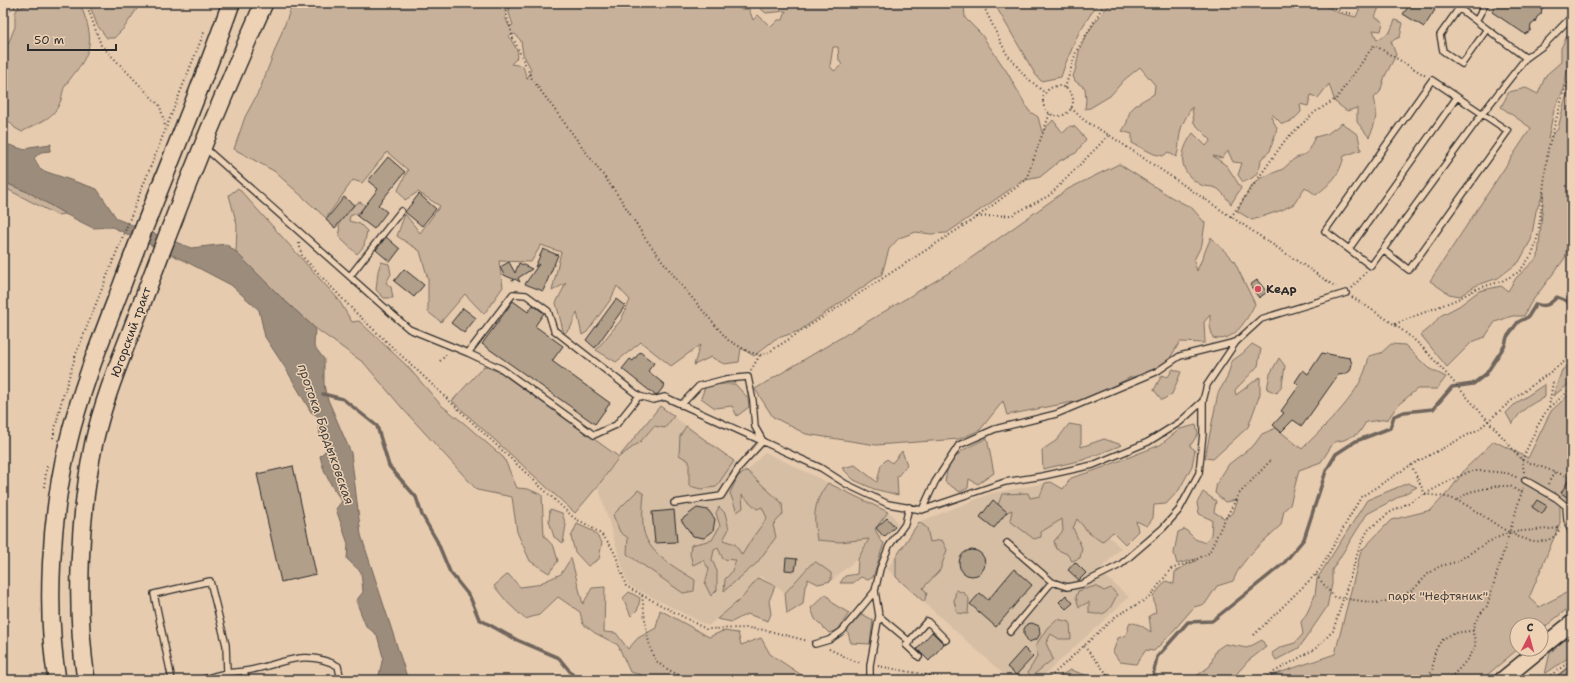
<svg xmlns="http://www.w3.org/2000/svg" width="1575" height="683" font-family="'Shantell Sans',sans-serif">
<rect width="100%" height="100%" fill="#e6cbaf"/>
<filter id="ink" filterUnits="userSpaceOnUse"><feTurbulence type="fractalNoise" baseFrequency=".025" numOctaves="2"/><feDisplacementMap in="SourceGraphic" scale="8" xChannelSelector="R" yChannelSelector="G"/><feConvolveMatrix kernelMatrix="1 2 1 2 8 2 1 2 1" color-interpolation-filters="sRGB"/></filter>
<g filter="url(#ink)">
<!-- built -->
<path fill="#d6bea4" d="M660 406 747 471 765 452 892 514 898 524 831 581 811 564 785 593 760 576 742 598 708 626 628 585 598 486Z
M1052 482 1121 548 1099 571 1129 597 1039 680H1010L887 569 919 522 992 493Z"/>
<!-- green -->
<path fill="#c8b19a" stroke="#7a6e62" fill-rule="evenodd" d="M34 3H80C89 28 96 42 80 66 76 72 71 77 67 83 62 90 63 93 61 100 54 120 38 122 22 132L15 128 3 115V44H8L15 27V14L17 9Z
M89 3H141L124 28 114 38H107L97 25Z
M293 3H511L505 17 509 26 513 25 509 13 511 3H729L741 9H749L753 20 758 15 771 27 778 20H783L786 11 766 13 754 3H911L913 6 915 3H964L965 18 981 34 1007 72 1029 111 1038 117 1042 132 1053 120 1063 133 1070 126 1075 127 1086 139 1076 153 1061 160 1040 177 1022 181 947 233 931 234 916 232 899 238 889 249 882 274 799 331 775 339 754 356 741 348 739 362 724 364 711 357 694 365 700 345 671 366 641 342 616 362 596 350 621 320 630 300 617 286 611 299 587 332 582 335 577 312 571 327 564 334 556 303 566 283 552 291 561 252 541 245 531 262 499 261 503 287 484 314 465 294 441 322 428 312V279L420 251 397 236 405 214 420 233 440 206 418 192 405 200 398 190 408 170 387 152 362 183 353 180 326 218 274 171 234 149 245 117 260 89ZM515 34 521 41 523 54 531 69 527 79 523 66 511 64 516 59 518 52 509 36ZM833 47H838L839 60 842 65 834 71 830 66Z
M994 3H1098L1079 32 1065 65 1061 77 1041 81 1035 74Z
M1118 3H1319L1339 13 1356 17 1362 3H1378L1380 5 1375 17 1383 22 1381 31 1373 30 1377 40 1390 32 1395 20 1403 23 1400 37 1391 41 1396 55 1385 76 1380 92 1374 98C1378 112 1376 124 1369 137L1357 122V108L1347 111 1335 102 1329 84 1318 98 1311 95 1308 106 1300 104 1301 112 1292 121 1282 124 1272 114 1271 117 1277 128 1270 151 1261 159C1260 172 1256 178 1243 182L1238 175 1242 163 1233 162 1228 151 1222 158 1213 156 1227 166 1241 188 1231 204C1227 199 1221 190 1216 188 1211 186 1205 187 1201 185 1177 172 1179 152 1193 133L1206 146 1211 140 1194 123 1192 107C1187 115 1181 125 1180 134 1178 142 1180 149 1176 157L1168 152 1163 156 1154 154 1132 143V134L1122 131C1127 124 1127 122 1129 114 1132 105 1146 99 1154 94L1155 85 1140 67 1124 80 1110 96 1090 108 1085 109 1086 100 1085 88 1075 81 1073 76C1078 65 1077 55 1081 46 1088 30 1099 17 1110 4Z
M1567 36 1572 46V61L1567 72 1564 89 1554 110 1548 139 1558 129 1564 103 1572 82 1571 192H1572V217L1565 258 1530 304 1524 316H1512L1495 322 1485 337 1472 342 1447 367 1421 335 1432 326 1440 316 1459 306 1479 291 1501 286 1508 291 1516 278 1538 257 1544 192 1536 211 1531 240 1519 262 1498 278 1475 286 1460 296 1449 294 1430 281 1531 128 1501 107 1509 92 1526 88 1538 94 1546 75 1561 62V48Z
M1342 123 1358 135 1361 150 1344 156C1340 175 1331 183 1316 195L1305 187 1294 204 1282 210 1252 220 1237 211 1251 186 1261 178 1283 169 1294 159 1307 153 1315 137 1327 134Z
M1119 164 1171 197 1192 208 1205 223 1202 244 1194 260 1197 271 1211 237 1234 261 1255 304C1247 319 1234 344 1213 338L1210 326V315L1204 322 1205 343 1180 342 1170 358 1157 370 1129 378 1088 399 1007 415 1003 401 980 430 959 439 876 445 806 434 773 417 755 389 957 268 1068 189Z
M3 182 30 193 65 214 57 215 3 187Z
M238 188 338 299 352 322 359 321 407 366 441 405 465 424 504 458 517 488 528 489 542 495 544 536 554 547 558 561 549 573 530 561 517 532 512 497 477 490 403 409 364 363 315 328 284 300 236 252 237 225 229 195Z
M360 202 365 205 360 212 350 216 349 221 360 224 367 231 364 246 357 254 340 238 339 223 354 205Z
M381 262 389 264 391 274 386 283 391 287 393 298H384L376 290 378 271Z
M1252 344 1261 349 1258 366 1235 390 1236 395 1260 377V394L1248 427 1213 459 1205 458 1218 393 1227 378 1232 361 1243 353Z
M1391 344 1405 345 1428 368 1446 377 1437 389H1417L1398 405 1388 419 1366 422 1359 433 1344 440 1334 442 1321 462 1299 470 1290 505 1284 510 1281 525C1263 542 1242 558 1233 581L1217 586 1205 604 1194 607 1167 638 1154 651 1146 650 1136 664 1120 662 1113 652 1118 638 1126 635 1130 622 1140 625 1151 632 1149 616 1156 612 1153 596 1166 581 1174 584 1175 572 1188 564 1196 561V559L1177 564 1174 553 1178 532 1185 529 1195 539 1205 543 1211 535 1212 520 1199 514 1197 503 1203 492 1216 501 1214 512 1224 518 1233 513 1238 500 1225 502 1215 493 1217 483 1229 464 1254 445 1262 434 1276 428 1302 449C1328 422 1362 395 1369 356L1381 353Z
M1279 358 1285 366 1282 385 1277 393 1267 389 1270 374Z
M1572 362V382L1553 396 1562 370Z
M484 366 502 373 619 457 660 406 674 416 665 428 654 426 640 442 619 457 598 486 575 513 452 401Z
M1173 369 1181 372 1172 394 1162 400 1154 390 1162 375 1168 377Z
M720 384H735L748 398 749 407 737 416 732 406 715 408 701 398 705 387Z
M1545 384V397C1529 405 1522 409 1512 424L1506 413 1515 404Z
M1572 392V510L1560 503V523L1529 598 1539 607 1570 591 1572 592V605L1541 630V625H1517V649H1518L1481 680H1267L1270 676 1335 654 1361 551 1391 520 1431 510 1450 490 1466 468 1494 441 1528 458 1551 411Z
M1069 424 1081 426V447L1104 439 1122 445 1083 460 1043 469 1042 450 1057 440Z
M1196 425 1198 434 1190 446 1195 450 1192 466 1179 490 1166 504 1154 505 1153 518 1147 526 1136 521 1138 531 1125 544 1113 532 1102 542 1089 533 1077 519 1073 528 1082 548 1080 558 1072 561 1067 554 1056 549 1054 541 1063 531 1062 519 1041 532V537L1034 539 1010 521 1012 510 1007 512 998 505 1002 494 1028 493 1030 498 1040 496 1045 483 1051 482 1063 489 1071 478 1096 470 1160 445 1180 429Z
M686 426 734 461 716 487 701 489 689 486V461L679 455 680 436Z
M987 438 994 473 978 484 969 479 968 488 960 492 945 482 948 465 963 450Z
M902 451 907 465 897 477 898 495 874 489 854 480 842 468 855 465 877 482 881 465 887 459 892 463Z
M747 471 782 503 783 514 773 525 776 537 757 563 724 591 725 579 731 573 736 560 723 559 718 548 714 550 712 560 717 571V590L711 596 705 584 709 569 703 560 693 565 690 554 691 545 712 540 720 526 716 513 719 507 725 513 729 529 723 540 735 544 742 555 753 537 767 518 762 507 757 509 742 495 743 508 737 512 730 493 738 476Z
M828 483 888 512 875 529 880 540 884 543 873 577 868 580 861 577 853 583H840L845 576 857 574 858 559 869 539 840 542 817 540C813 517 813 502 828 483Z
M1408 483 1417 487 1367 514 1332 570V584L1327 607 1299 648 1276 660 1272 653 1281 647 1295 643 1303 634 1301 622 1307 613 1315 595 1317 579 1367 500Z
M638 490 644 494C643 504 642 515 643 525 644 552 675 567 695 580L694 591 683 593 627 554 628 538 620 532 613 515Z
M550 509 562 513 566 525 563 543 554 537 549 521Z
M919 522 927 528 930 542 942 540 947 550 940 570 923 588 927 593 924 602 896 577V557Z
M577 524 593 531 602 542 599 559 588 566 575 552 571 537Z
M571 558 583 604 592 588 605 587 604 632 616 633 628 649 638 638 656 628 660 610 709 637 723 631 738 633 741 645 761 638 770 654 809 680H643L642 675 630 672 618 645 595 633 583 624 580 612 558 597 539 615 525 619 508 603 494 586 508 574 520 587 536 585 561 574Z
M816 562 831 573V581L818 584 808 579 805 586 803 604 787 614 785 593 811 564Z
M758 578 775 586 769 601 771 614 768 621 747 614 732 622 717 619 742 598Z
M1096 586 1104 591 1111 588 1117 595C1109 610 1108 617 1089 613V602L1079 607 1076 597 1078 591Z
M956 590 964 593 969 599 968 614 957 613 954 601Z
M629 592 640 598 638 609 631 616 623 598Z
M826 594 835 605 849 613 838 630 829 633 815 619 811 608Z
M862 614 873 620 870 644 851 643 847 630Z
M1057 619 1070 622 1071 639H1059L1051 634 1046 643 1053 659 1031 677 1028 672 1037 657 1036 645 1047 628Z
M1262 640 1266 647 1248 661 1231 680H1191L1210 666 1216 650 1225 644 1247 648Z
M1564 640 1572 641V655L1545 674 1550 653Z
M1071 670 1088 676 1087 680H1054L1061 675Z"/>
<!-- water -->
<path fill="#9c8c7b" stroke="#6f655b" d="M3 143 25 150 29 147 51 144 50 151 41 152 34 158 41 170 97 189 117 219 191 248 226 244 236 252 284 300 315 328 314 346 324 359V384L326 395 351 453 361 535 408 680H378L383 657 377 635 366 626 356 601 363 592 361 572 347 559 348 544 336 509 342 501C331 486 324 474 320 456L328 448 320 435 318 416 311 412 286 369 265 337 259 310 231 285 185 261 112 227 93 228 65 214 30 193 3 182Z"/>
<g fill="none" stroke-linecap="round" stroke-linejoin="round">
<!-- stream -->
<path stroke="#6f655b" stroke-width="3.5" d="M323 394 343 399 377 426 389 466 416 497 422 515 437 541 450 572 470 597 479 619 517 640 559 658 577 680
M1152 680 1157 657 1188 622 1212 621 1284 563 1304 539 1326 471 1336 454 1356 441 1390 428 1394 416 1404 412 1433 409 1452 387 1473 384 1486 374 1505 345 1507 337 1518 322 1528 317 1536 304C1546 308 1550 304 1557 297L1567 301 1572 308"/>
</g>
<!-- building -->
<path fill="#b29f8a" stroke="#2b2b2b" d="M1411 3H1424L1435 10 1424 27 1403 14Z
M1497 3H1543L1541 14 1537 17 1535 22 1531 25 1530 31 1525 34 1492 12Z
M388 157 405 172 378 205 387 212 374 229 357 216 378 189 368 181Z
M419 194 436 209 422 226 405 212Z
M344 197 354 205 335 228 326 220Z
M386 237 400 249 390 262 376 250Z
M543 249 558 255 543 291 525 284 539 264 535 267Z
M509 262 515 273 519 263 532 269 518 278 520 282 515 279 512 281 513 279 504 275 500 267Z
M404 269 424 285 414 297 394 281Z
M1257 280 1267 292 1259 298 1250 285Z
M616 299 625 306 595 348 586 340Z
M513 301 528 312 533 305 544 313 535 326 563 346 552 361 610 403 595 424 482 344Z
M463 308 476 318 464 333 451 323Z
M640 352 654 363 648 371 665 385 658 394 655 395 622 369 630 359 633 361Z
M1322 353 1350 358 1352 364 1350 371 1345 374 1338 375 1302 426 1293 420 1281 432 1273 425 1284 413 1281 411 1299 386 1295 382 1303 370 1308 374Z
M293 466 316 574 281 582 257 474Z
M1572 474V500L1561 493Z
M993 500 1007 512 994 528 980 517Z
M1537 500 1547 506 1542 514 1532 507Z
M697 508 708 510 715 519 713 531 704 538 693 536 681 520Z
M674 510 677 542 655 543 652 512Z
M887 518 895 527 884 537 876 528Z
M959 563a13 13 0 1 1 26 0a13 13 0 1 1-26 0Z
M786 558 797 559 795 571 785 570Z
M1075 562 1086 573 1079 580 1068 570Z
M1014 569 1032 585 996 627 970 604 980 593 988 600Z
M1066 595 1073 603 1066 609 1059 602Z
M1032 623 1039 626 1040 634 1037 639 1029 642 1024 635V629L1027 624Z
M932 632 944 644 929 661 917 649Z
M1024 648 1033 657 1016 675 1007 667Z
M1572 664V680H1552Z"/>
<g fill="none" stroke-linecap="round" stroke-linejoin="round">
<defs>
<path id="service" d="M1452 3 1526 58
M1459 8 1440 35 1443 51 1462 64 1487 29
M1476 21 1486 3
M205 148 409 329 468 353 502 369 594 435 616 425 639 396
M1349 249 1457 97
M1383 250 1409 270 1508 131 1432 80 1325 231 1371 266 1482 114 1526 58 1544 45 1572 16
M350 276 401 211
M468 353 513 294 526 295 548 311 554 330 639 396 653 400 665 397 821 468 846 484 888 504 922 510 1005 482 1043 476 1093 465 1148 442 1180 422 1203 401
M1525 480 1556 498 1566 506 1567 520 1572 534
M674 503 721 496 740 466 763 441 755 427 753 401 748 377 726 379 699 386 681 405
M909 507 905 524 889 546 880 569 875 591 879 616 910 642
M922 510 935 482 959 445 995 429 1056 414 1156 372 1180 356 1236 342
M1007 543 1052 582 1067 587 1082 584 1120 565 1163 528 1179 510 1199 473 1203 433V401L1207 385 1236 342 1261 319 1346 293
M1010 632 1052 582
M815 644 829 640 842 631 875 591
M919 657 906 645 927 621 946 640
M172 680 154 594 210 581 226 645 227 673
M200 680C208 678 217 675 227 673 233 672 239 672 245 671 279 666 303 647 338 666L341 680
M245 680V671
M870 680V665L879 616"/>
<path id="secondary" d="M1541 648 1572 623
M1502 680 1540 649"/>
<path id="primary" d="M57 680C45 608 51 514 68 443 81 389 102 337 122 285 157 191 198 98 231 3
M86 680C75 606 79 515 94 442 105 393 126 347 143 300 180 200 220 101 264 3"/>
</defs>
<!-- service casing -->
<use href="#service" stroke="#2b2b2b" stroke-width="8"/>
<!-- secondary casing -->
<use href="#secondary" stroke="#2b2b2b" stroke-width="18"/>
<!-- primary casing -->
<use href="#primary" stroke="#2b2b2b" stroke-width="20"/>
<!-- path -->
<path stroke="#2b2b2b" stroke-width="2" stroke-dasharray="1 3" stroke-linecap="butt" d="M86 3 101 45 160 106 165 126
M506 3 505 9 513 38 532 79 620 198 645 238 681 285 728 340 749 352 760 355 766 354 977 217 1026 180 1050 113
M982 3 1006 53 1025 76 1045 93
M1324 3 1343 12 1354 14
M3 6 10 9 28 3
M1043 101a15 15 0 1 1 30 0a15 15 0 1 1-30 0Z
M1065 88 1076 52 1105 3
M1071 108 1085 121 1109 135 1336 287
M977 217 1012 215 1050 195 1109 135
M1231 217 1286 139 1315 112 1336 99 1374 45 1426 76
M299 243 302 256 354 311 574 518C581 522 589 525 595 530 615 543 619 565 626 586L642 595C644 610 647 649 656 660 661 667 672 671 680 676L681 680
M1352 288 1366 272
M1352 297C1378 314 1405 329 1427 352
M1395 324 1458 299 1476 289 1502 281 1519 272 1533 253 1538 235 1548 149 1563 95 1572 72
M440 361 448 353
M751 370 760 355
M1549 407 1553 382
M1499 433 1522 460 1572 478
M53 438 61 403 76 354 205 30
M1411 465 1425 494C1436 496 1449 496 1458 501 1484 512 1523 553 1552 538 1555 536 1558 532 1560 529
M1524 472 1522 460 1537 427 1548 408 1572 389
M1548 484 1555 471
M44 487 47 466
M1458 500 1469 492 1497 486H1510L1521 493
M1316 575 1334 597 1376 603 1392 600 1413 590 1428 574 1440 566 1456 562 1488 542 1510 532 1561 528
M642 595 706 629 748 628 765 630 808 641
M1254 635 1319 571 1361 497 1411 465 1479 429 1511 401 1572 356
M1084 646 1112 680
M829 649 854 661 862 663
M878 666 955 680
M1047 680 1116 616 1149 598 1171 569 1191 562 1209 553 1222 525 1239 494 1272 459
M1260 680 1315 649 1333 631 1360 546 1368 530 1389 513 1453 479 1471 471H1484L1507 473 1518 478
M1426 680C1436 667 1431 669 1434 656 1439 635 1454 632 1473 631
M1447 680C1454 676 1474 653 1475 646 1476 642 1474 637 1473 633 1472 621 1481 614 1487 606L1523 488
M1544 680 1572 660"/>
<!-- service -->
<use href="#service" stroke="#eed2b5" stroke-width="5.5"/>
<!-- secondary -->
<use href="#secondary" stroke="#eed2b5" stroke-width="15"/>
<!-- primary -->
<use href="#primary" stroke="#eed2b5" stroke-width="17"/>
<!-- path-bridge -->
<path stroke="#2b2b2b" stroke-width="2" stroke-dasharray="1 3" stroke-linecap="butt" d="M1427 352 1499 433"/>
</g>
</g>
<!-- markers -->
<circle fill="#d1495b" stroke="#eed2b5" stroke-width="1.5" cx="1258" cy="289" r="4"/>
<g text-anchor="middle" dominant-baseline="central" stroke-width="3" stroke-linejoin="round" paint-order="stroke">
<!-- poi labels -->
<g font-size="12" font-weight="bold" fill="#2b2b2b" stroke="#eed2b5" text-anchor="start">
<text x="1266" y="289">Кедр</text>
</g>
<!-- street labels -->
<g font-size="12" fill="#2b2b2b" stroke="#eed2b5">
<text transform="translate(131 332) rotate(-70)">Югорский тракт</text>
</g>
<!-- park labels -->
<g font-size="12" fill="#433f3c" stroke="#eed2b5">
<text x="1438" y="596">парк "Нефтяник"</text>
</g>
<!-- water labels -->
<g font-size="13" font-style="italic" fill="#47433f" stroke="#eed2b5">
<text transform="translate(326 434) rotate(71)">протока Бардыковская</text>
</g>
</g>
<!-- margin -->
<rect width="1575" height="683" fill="none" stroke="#eed2b5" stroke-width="16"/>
<rect x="8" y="8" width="1559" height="667" fill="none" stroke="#2b2b2b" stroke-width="1.5" filter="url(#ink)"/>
<!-- north arrow -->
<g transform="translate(1529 637) rotate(6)"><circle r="19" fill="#eed2b5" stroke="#a08f7e"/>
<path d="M0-3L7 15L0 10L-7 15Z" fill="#d1495b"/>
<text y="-6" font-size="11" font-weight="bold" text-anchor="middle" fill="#2b2b2b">С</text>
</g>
<!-- scale -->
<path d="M28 44v6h88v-6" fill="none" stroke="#2b2b2b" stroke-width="2"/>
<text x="34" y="44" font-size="12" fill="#2b2b2b" stroke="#eed2b5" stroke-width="3" paint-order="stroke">50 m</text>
</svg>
